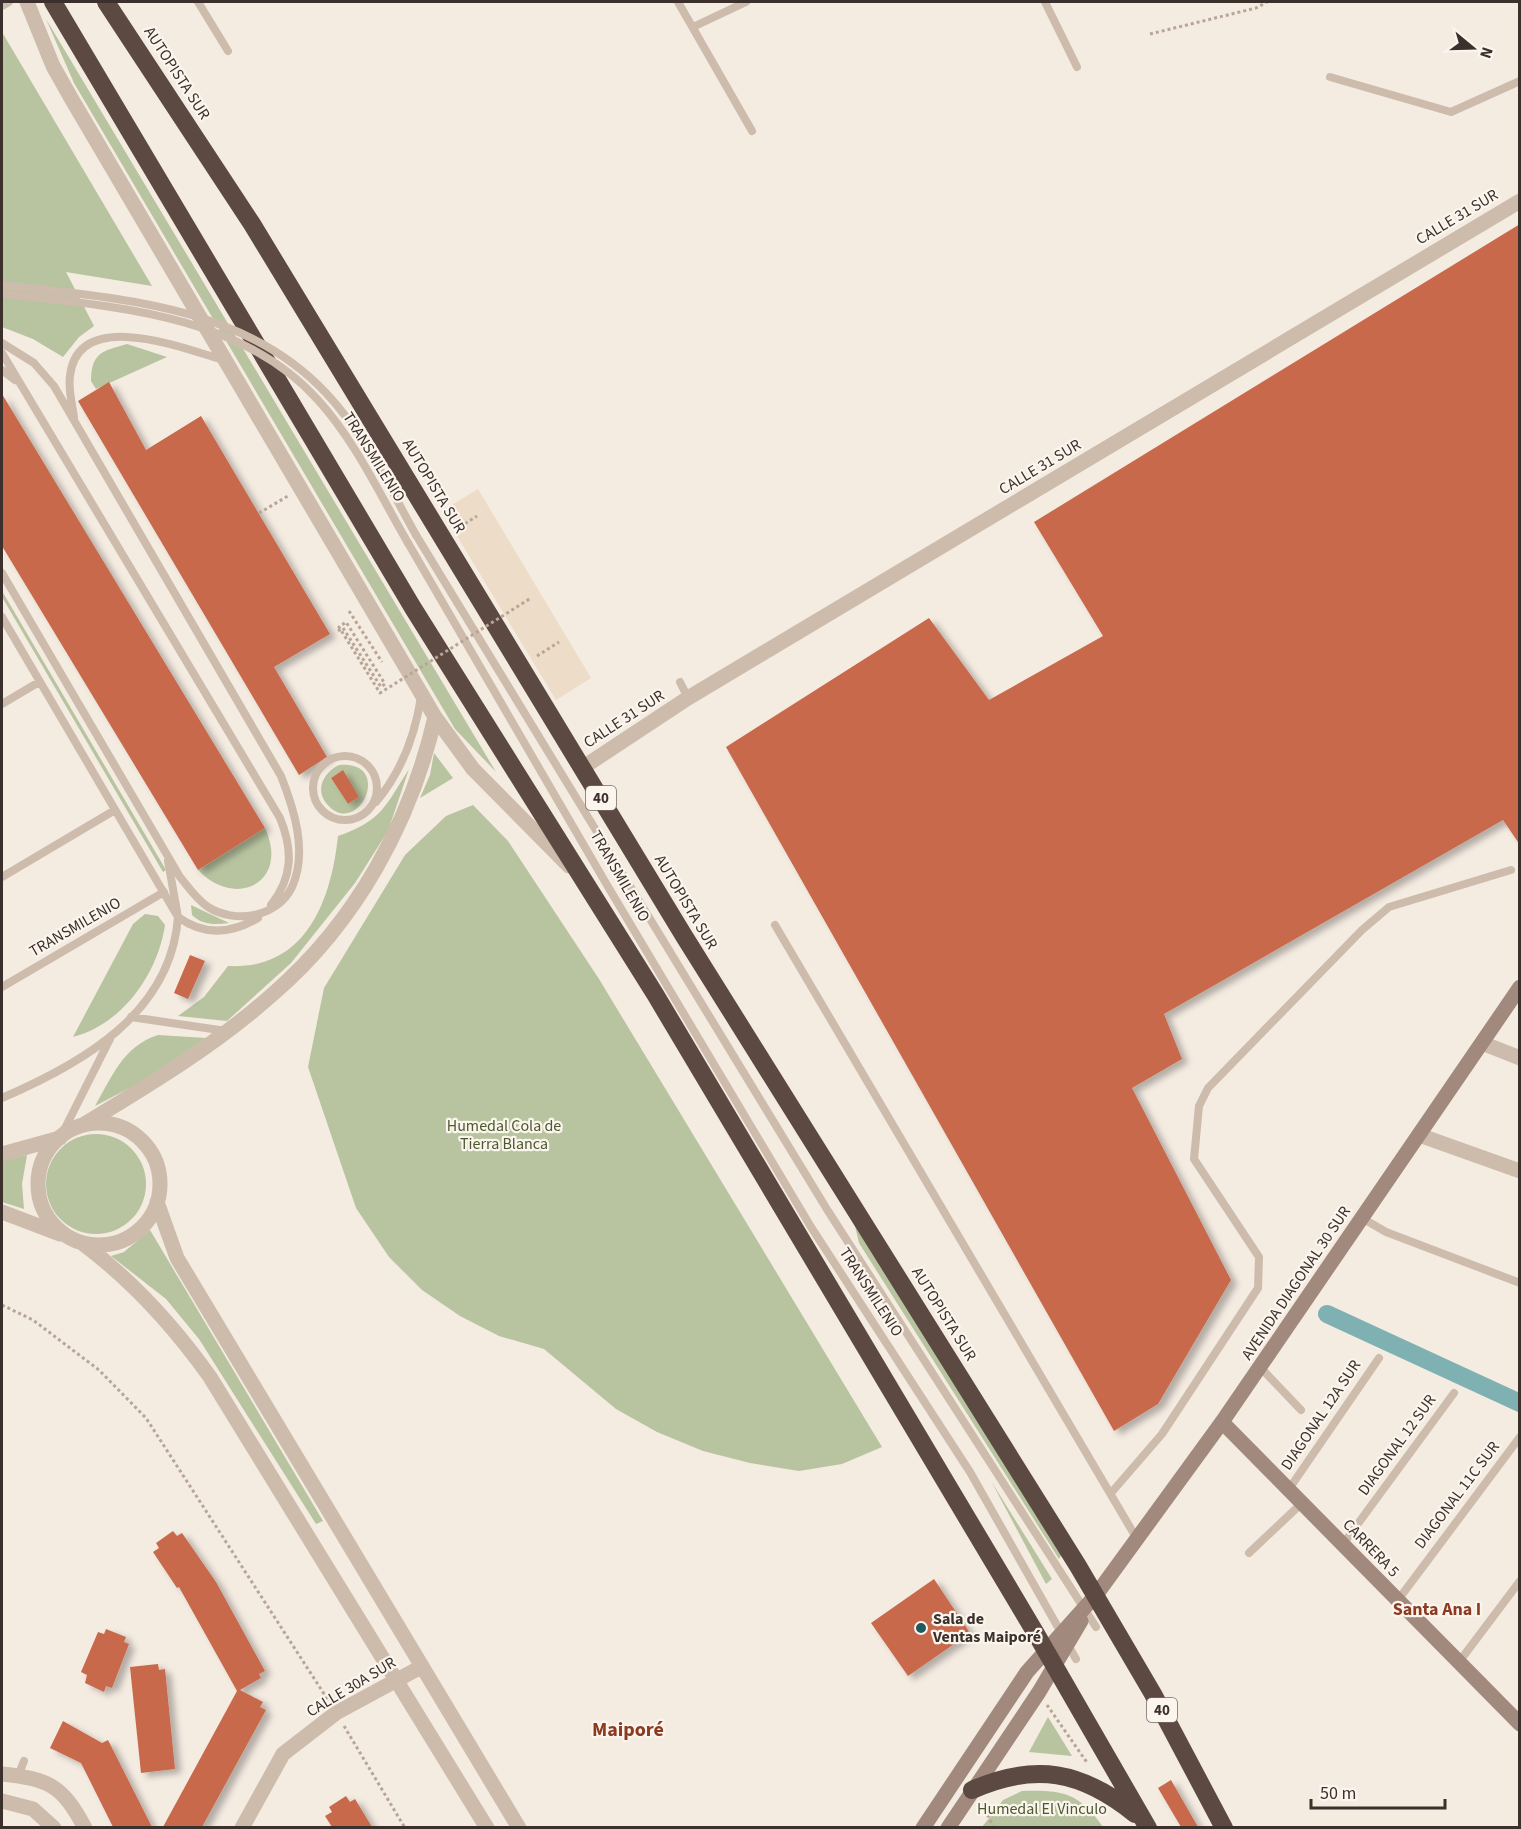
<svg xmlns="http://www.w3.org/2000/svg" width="1521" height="1829" font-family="'Source Sans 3',sans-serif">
<defs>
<filter id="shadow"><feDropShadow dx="6" dy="4" stdDeviation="3" flood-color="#0004"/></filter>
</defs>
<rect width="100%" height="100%" fill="#f4ebe1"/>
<!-- green -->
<path fill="#b8c4a0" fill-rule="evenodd" d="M46 19 496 772 455 729 74 83Z
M2 32 152 286 66 272 94 326 79 337 63 357 33 339 2 327Z
M127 344 167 357 96 389 91 381C91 352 103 351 127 344Z
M2 591 166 870 163 872 2 597Z
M434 753 453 778 420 798 430 775Z
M339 765C396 760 357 842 326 803 315 789 324 772 339 765ZM342 771 359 797 348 804 331 778Z
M409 769 388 831 355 883 291 963 227 1021 178 1016 204 997 228 966C306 970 331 901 338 836 382 821 386 805 409 769Z
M473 805 508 841 599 979 882 1447 842 1464 799 1471 750 1463 703 1451 657 1432 616 1409 544 1349 499 1336 460 1316 422 1290 389 1257 356 1208 308 1067 324 988 405 855 446 816Z
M265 828C290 882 236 910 198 870Z
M191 905 229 923C215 925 202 925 192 915Z
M145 914 158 916 165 925C158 973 123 1024 73 1037L133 924Z
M158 1035 206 1038 143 1081 95 1106C112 1077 123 1046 158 1035Z
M46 1184a50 50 0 1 1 100 0a50 50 0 1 1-100 0Z
M27 1155 22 1184 24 1209 2 1202V1161Z
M855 1226 1062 1554 1059 1559 859 1243Z
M150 1230 323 1521 316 1524 199 1339 166 1299 111 1256 124 1252Z
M991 1481 1052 1579 1046 1584Z
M1048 1717 1072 1756 1029 1752Z
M1022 1791C1064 1790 1079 1793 1103 1827H982L1003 1800Z"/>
<!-- plaza -->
<path fill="#ecdcc8" d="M478 489 591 678 556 700 442 511Z"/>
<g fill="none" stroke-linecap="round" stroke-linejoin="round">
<!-- canal -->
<path stroke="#7fb0b2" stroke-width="18" d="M1327 1314 1520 1403"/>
</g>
<!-- building -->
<path fill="#c8694b" filter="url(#shadow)" d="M1520 224V845L1503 820 1164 1014 1182 1059 1132 1088 1231 1280 1158 1404 1114 1431 726 747 929 618 989 700 1103 636 1034 522Z
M109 382 146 450 201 416 330 634 274 667 327 757 299 775 78 401Z
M2 394 265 828 198 870 2 546Z
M343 770 359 797 348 804 331 778Z
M190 955 205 961 188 999 174 993Z
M173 1531 177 1536 182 1533 216 1582 265 1671 259 1674 261 1678 240 1690 263 1702 260 1707 266 1710 202 1827H163L237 1691 179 1587 177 1588 153 1552 159 1548 156 1543Z
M934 1579 970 1633 908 1676 871 1623Z
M106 1629 126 1637 124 1642 129 1644 112 1688 106 1686 104 1692 85 1683 87 1675 81 1672 98 1632 104 1634Z
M158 1664 159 1670 165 1669 175 1769 141 1773 130 1667Z
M63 1721 102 1743 108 1740 152 1827H113L81 1763 50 1748Z
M1171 1780 1198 1827H1181L1158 1788Z
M346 1796 350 1802 355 1799 372 1827H332L325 1816 332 1812 329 1807Z"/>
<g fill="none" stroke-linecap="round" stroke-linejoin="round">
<!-- path -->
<path stroke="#b9a596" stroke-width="3" stroke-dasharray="3 3" stroke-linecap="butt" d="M1150 34 1256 8 1267 2
M259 513 288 496
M460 527 477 516
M349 611 382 662
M338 631 343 628
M537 656 559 642
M2 1305 33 1320 99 1370 146 1418 328 1700
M1047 1705 1088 1764
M344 1726 405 1828
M982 1804 994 1828"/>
<!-- lane -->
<path stroke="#cdbbac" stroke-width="8" d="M198 2 228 51
M678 2 752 131
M1045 2 1077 67
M2 6 9 2
M693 27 746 2
M1330 77 1451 112 1520 81
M2 343 34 363 54 386 281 776C294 809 308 852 292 887 277 918 235 924 208 907 197 900 189 888 180 877L2 573
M2 353 280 818C293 850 293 877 271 905
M2 370 15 380
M74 417C72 403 68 389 70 376 78 306 186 349 223 360
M416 535 828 1211 1096 1627
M408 543 607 885 811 1227 970 1472 1076 1659
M2 617 178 917C171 1014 81 1064 2 1098
M680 682 688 698
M2 704 39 682
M313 788a32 32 0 1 1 64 0a32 32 0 1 1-64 0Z
M376 802C402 771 415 736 421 697
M168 861 178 917C204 936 231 934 258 918
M2 877 115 810
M775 925 1137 1539
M2 987 164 892
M131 1017 226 1031
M60 1138 110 1039
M1362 1218 1386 1232 1520 1283
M1260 1367 1301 1410
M1289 1489 1379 1358
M1111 1493 1162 1434 1258 1288 1259 1257 1194 1159 1199 1106 1208 1088 1362 930 1389 907 1511 870
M1343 1544 1454 1393
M1249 1553 1302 1503
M1398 1600 1520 1437
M1459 1662 1520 1581
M18 1776 24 1761"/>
<!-- street -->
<path stroke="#cdbbac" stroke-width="15" d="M27 2 53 66 71 98 435 717 473 769 569 866
M582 768 688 698 1520 201
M1482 1043 1520 1058
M38 1184a61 61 0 1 1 122 0a61 61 0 1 1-122 0Z
M83 1125C149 1085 216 1045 274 993 356 922 411 822 435 717
M1419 1135 1520 1171
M2 1154 60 1138
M157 1202 177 1258 519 1828
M2 1212 60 1234
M82 1243C133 1281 173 1325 210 1377L487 1828
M2 1774C49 1779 62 1785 85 1828
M2 1801 33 1809 54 1828
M242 1828 283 1754 336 1713 421 1667"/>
<!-- secondary -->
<path stroke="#a18a7d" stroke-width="15" d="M1222 1422 1520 1724
M923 1828 1027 1672 1096 1595 1222 1422 1520 987
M948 1828 1039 1692 1081 1621"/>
<!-- highway -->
<path stroke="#5c4a42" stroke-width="18" d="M53 2 413 608 655 994 1035 1632 1148 1828
M106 2 252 224 684 936 1078 1566 1153 1694 1224 1828
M972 1790C1035 1762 1082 1771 1135 1814"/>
<!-- path-bridge -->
<path stroke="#b9a596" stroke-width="3" stroke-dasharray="3 3" stroke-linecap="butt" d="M343 628 381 687 385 684 346 622 339 627 380 693 531 598"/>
<!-- lane-bridge -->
<path stroke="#cdbbac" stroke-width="8" d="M2 285C114 298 243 304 326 393 364 433 389 487 416 535
M2 294C110 306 240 313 318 400 356 442 380 495 408 543"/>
</g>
<!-- markers -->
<circle fill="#1f5a5e" stroke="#fbf5ee" stroke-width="2" cx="921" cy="1628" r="6"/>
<g text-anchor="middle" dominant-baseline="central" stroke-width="4.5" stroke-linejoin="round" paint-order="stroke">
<!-- shield labels -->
<g fill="#fbf5ee" stroke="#756b66" stroke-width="1.5">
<rect x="586" y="786" width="30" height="24" rx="4.5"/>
<rect x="1147" y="1698" width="30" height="24" rx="4.5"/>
</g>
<g font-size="15" font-weight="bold" fill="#3b302b">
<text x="601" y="798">40</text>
<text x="1162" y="1710">40</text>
</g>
<!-- street labels -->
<g font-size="16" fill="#3b302b" stroke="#fbf5ee">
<text transform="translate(177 73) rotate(57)">AUTOPISTA SUR</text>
<text transform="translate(1457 217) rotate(-31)">CALLE 31 SUR</text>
<text transform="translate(374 457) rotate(58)">TRANSMILENIO</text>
<text transform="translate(1040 467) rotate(-31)">CALLE 31 SUR</text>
<text transform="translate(434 486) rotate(59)">AUTOPISTA SUR</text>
<text transform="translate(624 719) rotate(-33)">CALLE 31 SUR</text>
<text transform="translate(620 876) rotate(60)">TRANSMILENIO</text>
<text transform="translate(686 902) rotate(59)">AUTOPISTA SUR</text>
<text transform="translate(75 927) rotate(-30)">TRANSMILENIO</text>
<text transform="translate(1296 1283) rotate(-56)">AVENIDA DIAGONAL 30 SUR</text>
<text transform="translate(871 1292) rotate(57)">TRANSMILENIO</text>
<text transform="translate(944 1314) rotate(58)">AUTOPISTA SUR</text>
<text transform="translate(1321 1415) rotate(-56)">DIAGONAL 12A SUR</text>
<text transform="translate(1397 1445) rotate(-54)">DIAGONAL 12 SUR</text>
<text transform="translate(1457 1495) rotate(-53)">DIAGONAL 11C SUR</text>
<text transform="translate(1371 1548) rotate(46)">CARRERA 5</text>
<text transform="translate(351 1687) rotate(-31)">CALLE 30A SUR</text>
</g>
<!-- park labels -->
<g font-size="16" fill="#4a5a2e" stroke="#fbf5ee">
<text x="504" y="1126">Humedal Cola de<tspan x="504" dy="18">Tierra Blanca</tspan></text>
<text x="1042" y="1809">Humedal El Vinculo</text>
</g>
<!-- poi labels -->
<g font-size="16" font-weight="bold" fill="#3b302b" stroke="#fbf5ee" text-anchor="start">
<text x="933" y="1619">Sala de<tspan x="933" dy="18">Ventas Maiporé</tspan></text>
</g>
<!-- neighbourhood labels -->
<g font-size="18" font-weight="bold" fill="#8c3b22" stroke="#fbf5ee">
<text x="1437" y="1609">Santa Ana I</text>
</g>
<!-- quarter labels -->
<g font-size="20" font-weight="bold" fill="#8c3b22" stroke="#fbf5ee">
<text x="628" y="1730">Maiporé</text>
</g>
</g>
<!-- border -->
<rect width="1521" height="1829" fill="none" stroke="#3b302b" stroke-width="6"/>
<!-- north arrow -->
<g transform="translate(1473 48) rotate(109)" stroke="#fbf5ee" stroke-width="4.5" paint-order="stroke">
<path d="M0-4.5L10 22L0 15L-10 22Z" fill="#3b302b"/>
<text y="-9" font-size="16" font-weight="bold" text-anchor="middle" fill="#3b302b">N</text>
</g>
<!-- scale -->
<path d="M1311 1799v9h134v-9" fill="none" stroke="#3b302b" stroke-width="3"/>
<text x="1320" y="1799" font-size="18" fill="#3b302b" stroke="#fbf5ee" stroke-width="4.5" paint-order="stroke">50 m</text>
</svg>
